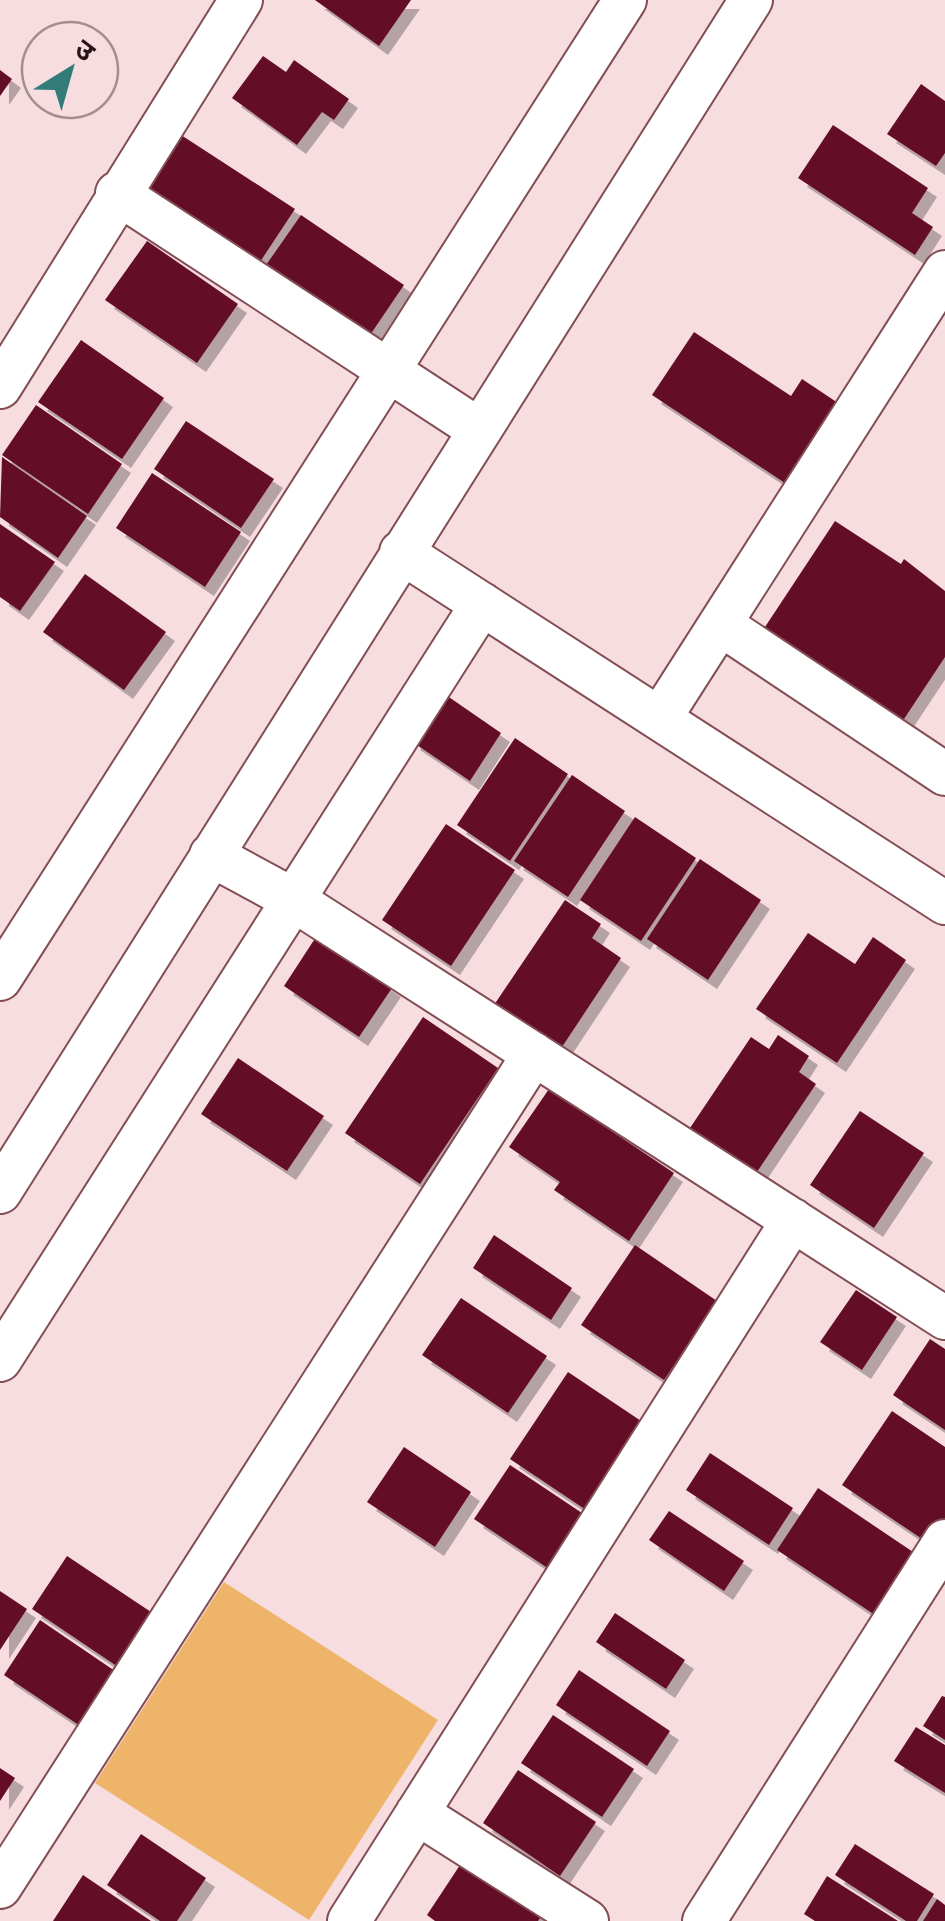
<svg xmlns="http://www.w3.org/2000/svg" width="945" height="1921" font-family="Quicksand,'Noto Sans Devanagari',sans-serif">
<defs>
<filter id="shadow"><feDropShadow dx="9" dy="9" stdDeviation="0" flood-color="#0004"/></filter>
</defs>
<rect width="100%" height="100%" fill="#f7dddf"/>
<!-- green -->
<path fill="#eeb46a" d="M224 1582 438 1720 309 1920 95 1783Z"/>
<!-- building -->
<path fill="#641026" filter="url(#shadow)" d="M315 0H411L379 46Z
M263 56 286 72 294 60 349 99 334 120 322 112 297 145 232 98Z
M0 70 12 79 0 96Z
M921 84 945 101V153L936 166 887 134Z
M833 125 928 188 912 213 933 227 915 255 798 178Z
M178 133 295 209 258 265 141 189Z
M301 215 404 285 368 338 264 268Z
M147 241 238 304 197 363 105 300Z
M694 332 791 396 802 379 850 411 797 491 652 395Z
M81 340 164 398 122 459 38 402Z
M36 405 122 464 88 514 2 455Z
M186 421 274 479 241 528 154 469Z
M2 457 87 516 58 558 0 517Z
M152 473 241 532 205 587 116 528Z
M835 521 901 564 904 559 945 591V657L902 722 763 630Z
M0 524 55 562 20 611 0 597Z
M85 574 166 632 124 690 43 632Z
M443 693 501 733 470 781 411 741Z
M515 738 568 774 510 861 457 825Z
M572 775 625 811 568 897 514 861Z
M635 817 696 858 641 941 580 900Z
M446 824 515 870 451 966 382 920Z
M700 859 761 900 708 980 647 939Z
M565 900 601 924 592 938 621 958 560 1050 494 1005Z
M808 933 855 964 873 937 906 960 837 1063 756 1009Z
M316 937 392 988 359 1037 284 986Z
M423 1017 498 1068 420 1184 345 1133Z
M778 1035 809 1056 799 1072 816 1084 757 1172 690 1128 751 1037 769 1049Z
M238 1058 324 1116 287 1171 201 1114Z
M549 1089 674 1173 629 1241 554 1190 560 1182 509 1147Z
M860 1111 924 1153 874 1228 810 1185Z
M494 1235 572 1288 551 1320 473 1268Z
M635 1245 717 1301 664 1380 581 1325Z
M856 1290 897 1317 862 1370 820 1342Z
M461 1298 547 1356 508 1413 422 1355Z
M930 1339 945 1349V1430L893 1395Z
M568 1372 650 1427 592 1514 510 1459Z
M892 1411 945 1447V1518L928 1543 842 1485Z
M404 1447 471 1492 435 1547 367 1502Z
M710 1453 793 1508 769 1545 686 1490Z
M510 1465 591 1519 555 1573 474 1519Z
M818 1488 922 1558 881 1619 777 1550Z
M669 1511 744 1561 724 1591 649 1540Z
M67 1556 163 1620 127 1673 32 1609Z
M0 1591 27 1609 0 1650Z
M615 1613 685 1660 666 1689 596 1642Z
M40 1620 131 1682 95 1736 4 1675Z
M579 1670 670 1731 647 1766 556 1705Z
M942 1696 945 1697V1740L923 1726Z
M553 1715 634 1769 602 1817 521 1763Z
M916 1727 945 1745V1793L894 1761Z
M0 1768 15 1778 0 1801Z
M518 1770 596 1822 560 1876 483 1823Z
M141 1834 206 1878 177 1921H160L107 1885Z
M855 1844 934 1894 917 1921H906L835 1875Z
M462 1862 542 1915 538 1921H435L427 1915Z
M83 1875 151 1921H53Z
M827 1876 898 1921H815L804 1914Z
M937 1899 945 1905V1921H923Z"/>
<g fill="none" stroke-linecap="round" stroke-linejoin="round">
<defs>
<path id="minor" d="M117 193 478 429
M0 387 241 0
M401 552 945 903
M720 624 945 774
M660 718 945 272
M211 855 292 899 945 1318
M0 979 625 0
M0 1192 751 0
M0 1360 482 604
M417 1813 587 1921
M0 1887 534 1054
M349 1921 793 1220
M704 1921 945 1541"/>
</defs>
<!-- minor casing -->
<use href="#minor" stroke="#834d54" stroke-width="46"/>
<!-- minor -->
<use href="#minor" stroke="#fff" stroke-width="42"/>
</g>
<!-- north arrow -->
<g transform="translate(70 70) rotate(37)"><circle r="48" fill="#f7dddf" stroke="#a58d8f" stroke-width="2.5"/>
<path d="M0-8L18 38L0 25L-18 38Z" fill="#327b78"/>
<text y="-15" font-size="28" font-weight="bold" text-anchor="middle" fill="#2a1417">उ</text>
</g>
</svg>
